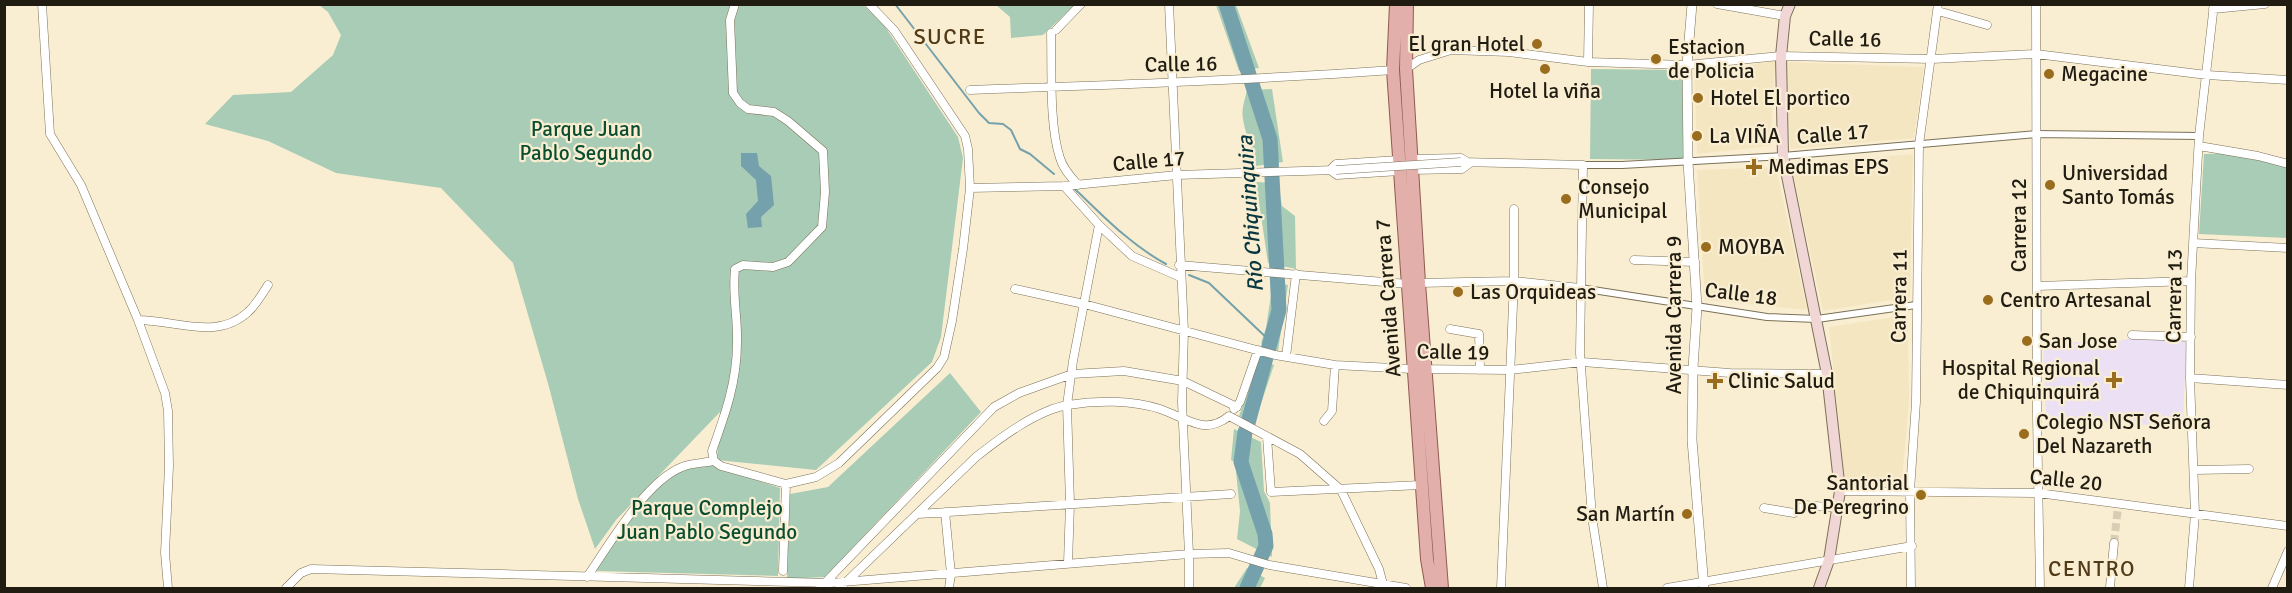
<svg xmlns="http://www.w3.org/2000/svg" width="2292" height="593" font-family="Signika,sans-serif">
<rect width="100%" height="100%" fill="#faeed2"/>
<!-- built -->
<path fill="#f5e6c2" d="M1775 61 1771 146 1697 154 1694 73Z
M1787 62 1924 67 1914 138 1790 149Z
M1913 154 1910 297 1823 311 1791 165Z
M1776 167 1807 310 1705 300 1697 170Z
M1908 315 1909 401 1902 481 1845 483 1829 327Z"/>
<!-- medical -->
<path fill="#ece0f4" d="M2132 338 2186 340 2183 427 2046 419 2043 342H2114Z"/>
<!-- green -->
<path fill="#a8ccb6" d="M319 5H863L882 22 958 137 963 158 941 337 932 362 816 470 717 460 720 412 616 520 595 549 578 499 549 387 513 263 441 188 336 173 268 141 205 124 233 95 291 92 333 55 341 35 328 12Z
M996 5H1075L1043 35 1011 38 1010 17Z
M1216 5H1236L1259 68 1239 71Z
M1591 69 1684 70 1683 160 1590 159Z
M1272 89 1283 162 1256 166C1254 149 1245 135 1243 119 1241 110 1245 99 1247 90Z
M2242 153 2287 165V238L2199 234 2204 154Z
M1256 182 1278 183 1282 206 1295 216 1296 269 1268 263Z
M1273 282 1288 285 1278 351 1261 343 1266 328Z
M1260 359 1274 365 1254 424 1239 416Z
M950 373 981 412 825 577 787 579 790 494 828 487Z
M1234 429 1261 442 1264 491 1270 503 1272 557 1237 539 1240 511 1235 462 1231 460Z
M712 465 780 488 778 576 595 571C615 544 653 480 684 469 693 466 703 466 712 465Z
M1247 568 1265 578 1260 588H1234Z"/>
<!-- water -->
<path fill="#74a1ab" d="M741 153H757L759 166 771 176 774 205 761 217 762 227 748 228 746 214 758 201 756 180 741 166Z"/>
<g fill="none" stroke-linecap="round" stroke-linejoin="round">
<!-- stream -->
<path stroke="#74a1ab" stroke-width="2" d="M895 4 979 113 989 123 1003 124 1011 130 1020 149 1030 154 1054 174
M1075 189C1104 217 1131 245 1166 264
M1189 275 1209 283 1271 342"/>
<!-- river -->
<path stroke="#74a1ab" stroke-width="15" d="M1226 4 1270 139 1279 310 1248 423
M1245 432 1241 462 1265 534 1266 546 1247 588"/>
<!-- minor-tunnel -->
<path stroke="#d9ceb5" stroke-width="8" stroke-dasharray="8 4" stroke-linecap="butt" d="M2114 543 2118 507"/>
<defs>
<path id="pedestrian" d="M1583 165H1622L1783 156 2036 134 2199 136
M1580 288 1767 317 1817 319 1916 305"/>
<path id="minor" d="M42 4 50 134 81 185 138 320 165 393 168 411 169 466 165 553 168 588
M735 4 730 20 733 93 740 103 748 109 774 112 788 121 823 151 825 192 822 227 788 262 773 267 743 265 735 269C732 294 738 319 737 343 737 382 725 415 712 451L714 461 721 466 786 484 816 477 839 463 937 368 944 357 952 321 963 249 970 188 968 149 965 136 894 30 869 4
M1169 4 1184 331 1182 402 1189 554V588
M1717 4 1785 16
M2036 4 2037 415 2040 588
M2213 9 2265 4
M1938 11 1987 25
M1056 30 1081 4
M1051 33C1052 68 1049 126 1060 158 1063 169 1071 177 1078 185
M1588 62 1589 4
M1406 69 1419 60 1451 50 1509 52 1588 62 1687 65 1781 56 1932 59 2036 54 2207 75 2288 80
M970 90C1111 85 1252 80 1393 70
M2199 146 2258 156 2288 164
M1412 159 1461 158 1466 161
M1399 160 1336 164 1330 170 1337 175 1400 171
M1461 162 1583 165 1580 353 1592 517 1603 588
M1412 170 1462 169 1470 163
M1064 186 1099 225 1132 256 1180 277
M970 188 1064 186 1177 175 1336 170
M2193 243 2288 248
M1634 260 1695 262
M1179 265 1408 284
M1419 283 1514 281 1580 288
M2037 286 2191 281
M1015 289 1084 304 1275 355 1335 365 1412 369 1510 370 1582 362 1730 373 1827 374
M138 320C175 320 217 341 248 312 256 305 262 294 268 285
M1450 329 1479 334 1480 370
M2132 335 2191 337
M1286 357 1296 274
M2190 378 2288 385
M1234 409 1240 402 1258 350
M1324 421 1332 411 1335 365
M1267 437 1271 492 1421 485
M2194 470 2249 469
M1840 491 2038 493 2288 526
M1764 508 1794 513 1805 505 1837 508
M945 512 951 574 949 588
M918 514 1231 494
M1068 563 1070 504 1067 405 1073 361 1099 225
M783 571 786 484
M587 577C609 545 646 481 682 467 691 463 704 463 714 461
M2110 587 2114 543
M286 588 301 573 311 569 830 583 1189 554 1229 553 1269 565 1406 588
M820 588 994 407 1019 393 1072 374 1124 371 1183 381 1237 407
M840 588 976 457C1000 438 1037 410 1068 405 1097 400 1132 400 1160 409 1172 413 1192 424 1203 425 1212 426 1222 422 1229 416L1300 454 1341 490 1379 569 1383 584
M1501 588 1514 281V209
M1667 588 1912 546
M1911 588 1910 491 1916 402 1919 145 1938 4
M2189 588 2195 514 2190 378 2191 281 2199 136 2214 4
M2272 588 2288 551"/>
<path id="tertiary" d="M1692 4 1687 65 1688 162 1697 307 1693 368 1692 440 1704 588"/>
<path id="secondary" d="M1790 4 1785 16 1781 56 1783 156 1827 374 1840 491 1829 560 1819 588"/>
<path id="primary" d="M1396 4 1393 70 1427 559 1432 588
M1407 4 1406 69 1419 283 1442 588"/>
</defs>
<!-- pedestrian casing -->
<use href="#pedestrian" stroke="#7b7158" stroke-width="8"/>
<!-- minor casing -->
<use href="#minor" stroke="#7b7158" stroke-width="9"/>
<!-- tertiary casing -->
<use href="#tertiary" stroke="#7b7158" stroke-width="10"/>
<!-- secondary casing -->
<use href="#secondary" stroke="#7b7158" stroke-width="12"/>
<!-- primary casing -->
<use href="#primary" stroke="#915951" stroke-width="14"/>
<!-- pedestrian -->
<use href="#pedestrian" stroke="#fff" stroke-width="6"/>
<!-- minor -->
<use href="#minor" stroke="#fff" stroke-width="8"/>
<!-- tertiary -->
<use href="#tertiary" stroke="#fff" stroke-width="9"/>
<!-- secondary -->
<use href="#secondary" stroke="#f0d7d5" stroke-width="10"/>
<!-- primary -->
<use href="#primary" stroke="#e2afab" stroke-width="12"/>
<defs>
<path id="minor-bridge" d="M1336 170 1461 162"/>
</defs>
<!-- minor-bridge casing -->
<use href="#minor-bridge" stroke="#7b7158" stroke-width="9" stroke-linecap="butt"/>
<!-- minor-bridge -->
<use href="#minor-bridge" stroke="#fff" stroke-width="8"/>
</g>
<!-- markers -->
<g fill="#9a6c1d" stroke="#faeed2" stroke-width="2">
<circle cx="1537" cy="44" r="6"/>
<circle cx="1656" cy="59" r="6"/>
<circle cx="1545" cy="69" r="6"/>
<circle cx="2049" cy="74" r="6"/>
<circle cx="1698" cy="98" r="6"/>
<circle cx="1697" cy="136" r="6"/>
<path d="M1751 158h6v6h6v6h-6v6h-6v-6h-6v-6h6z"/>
<circle cx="2050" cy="185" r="6"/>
<circle cx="1566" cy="199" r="6"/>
<circle cx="1706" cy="247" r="6"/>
<circle cx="1458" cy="292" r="6"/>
<circle cx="1988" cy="300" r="6"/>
<circle cx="2027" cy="341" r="6"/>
<path d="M2111 371h6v6h6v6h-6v6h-6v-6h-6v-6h6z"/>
<path d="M1712 372h6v6h6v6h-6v6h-6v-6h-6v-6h6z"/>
<circle cx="2024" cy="434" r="6"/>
<circle cx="1921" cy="495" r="6"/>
<circle cx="1687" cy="514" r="6"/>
</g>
<g text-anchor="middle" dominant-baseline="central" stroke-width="4.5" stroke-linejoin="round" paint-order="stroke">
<!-- street labels -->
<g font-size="21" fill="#201c12" stroke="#faeed2">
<text transform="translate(1845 39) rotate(1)">Calle 16</text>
<text transform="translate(1181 64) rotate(-1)">Calle 16</text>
<text transform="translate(1833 134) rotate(-5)">Calle 17</text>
<text transform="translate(1149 161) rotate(-5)">Calle 17</text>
<text transform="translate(2019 225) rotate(-90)">Carrera 12</text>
<text transform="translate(1741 294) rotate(7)">Calle 18</text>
<text transform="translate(1899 296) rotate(-89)">Carrera 11</text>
<text transform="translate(2174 296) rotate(-89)">Carrera 13</text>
<text transform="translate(1388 298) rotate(-94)">Avenida Carrera 7</text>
<text transform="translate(1674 315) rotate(-90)">Avenida Carrera 9</text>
<text transform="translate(1453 352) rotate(1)">Calle 19</text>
<text transform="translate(2066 480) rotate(6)">Calle 20</text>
</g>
<!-- poi labels -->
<g font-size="21" fill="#201c12" stroke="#faeed2" text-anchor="start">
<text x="1525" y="44" text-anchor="end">El gran Hotel</text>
<text x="1668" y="47">Estacion<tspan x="1668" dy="24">de Policia</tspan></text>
<text x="2061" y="74">Megacine</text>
<text x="1545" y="91" text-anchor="middle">Hotel la viña</text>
<text x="1710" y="98">Hotel El portico</text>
<text x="1709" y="136">La VIÑA</text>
<text x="1768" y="167">Medimas EPS</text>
<text x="2062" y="173">Universidad<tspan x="2062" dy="24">Santo Tomás</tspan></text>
<text x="1578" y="187">Consejo<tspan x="1578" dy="24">Municipal</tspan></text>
<text x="1718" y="247">MOYBA</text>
<text x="1470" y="292">Las Orquideas</text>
<text x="2000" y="300">Centro Artesanal</text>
<text x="2039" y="341">San Jose</text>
<text x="2100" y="368" text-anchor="end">Hospital Regional<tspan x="2100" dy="24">de Chiquinquirá</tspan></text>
<text x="1728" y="381">Clinic Salud</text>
<text x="2036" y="422">Colegio NST Señora<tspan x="2036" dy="24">Del Nazareth</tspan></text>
<text x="1909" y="483" text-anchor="end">Santorial<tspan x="1909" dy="24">De Peregrino</tspan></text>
<text x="1675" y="514" text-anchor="end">San Martín</text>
</g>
<!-- park labels -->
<g font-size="21" fill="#0a4e31" stroke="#faeed2">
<text x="586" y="129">Parque Juan<tspan x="586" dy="24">Pablo Segundo</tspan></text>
<text x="707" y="508">Parque Complejo<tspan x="707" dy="24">Juan Pablo Segundo</tspan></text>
</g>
<!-- neighbourhood labels -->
<g font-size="22" letter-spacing="1.5" fill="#513a17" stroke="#faeed2">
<text x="950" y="36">SUCRE</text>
<text x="2092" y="568">CENTRO</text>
</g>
<!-- water labels -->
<g font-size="22" font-style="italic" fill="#09373f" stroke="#faeed2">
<text transform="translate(1250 214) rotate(-94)">Río Chiquinquira</text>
</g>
</g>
<!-- border -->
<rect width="2292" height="593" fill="none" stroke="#201c12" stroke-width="12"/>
</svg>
